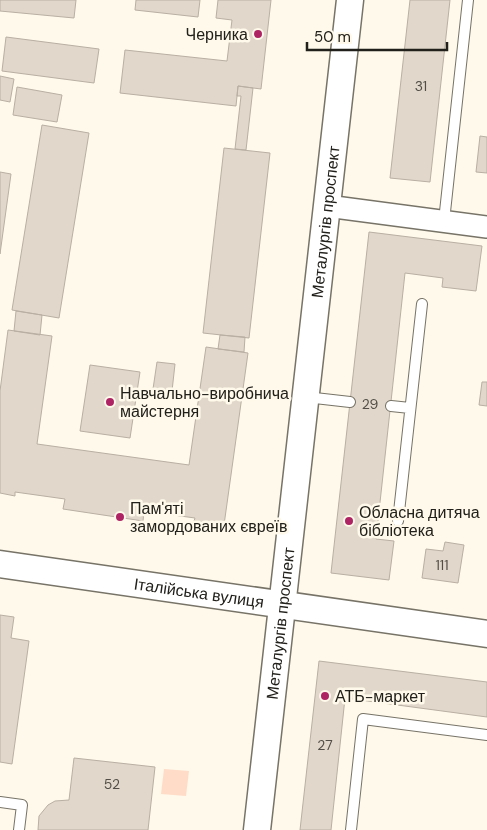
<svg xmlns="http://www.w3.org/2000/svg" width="487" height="830" font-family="'DM Sans',sans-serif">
<rect width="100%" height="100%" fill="#fef9ea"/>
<!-- green -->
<path fill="#ffdcc7" d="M164 769 189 771 186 796 161 794Z"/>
<!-- building -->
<path fill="#e1d8cb" stroke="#b9afa3" d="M0 0H76L74 18 0 11Z
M136 0H200L198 17 135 10Z
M218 0H271L261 89 238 86 236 106 120 93 125 50 227 61 232 20 216 18Z
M410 0H450L430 182 390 178Z
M6 37 99 49 94 83 2 71Z
M0 76 14 79 10 102 0 100Z
M238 86 253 88 246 150 235 149 241 96H237Z
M17 87 62 95 57 122 13 115Z
M42 125 89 133 59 318 12 310Z
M480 136 487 137V173L476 172Z
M224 148 270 153 249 338 203 333Z
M0 172 11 174 0 254Z
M369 232 482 246 476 291 442 287 443 278 405 273 376 539 394 541 389 580 331 573Z
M16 311 42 315 40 335 14 331Z
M8 330 52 336 37 444 189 465 206 347 248 353 224 525 194 521 195 518 144 511 143 521 63 509 65 499 15 492V496L0 493V391Z
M220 335 245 337 244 352 218 349Z
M157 362 175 364 172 391 153 389Z
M90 365 140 372 130 438 80 431Z
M482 382H487V406L479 405Z
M445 542 464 545 458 583 422 578 426 549 443 551Z
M0 615 14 617 11 638 29 641 12 764 0 762Z
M319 661 487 682V717L345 698 331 830H300Z
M74 758 155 767 148 830H38L39 816 48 805 55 801 69 800Z"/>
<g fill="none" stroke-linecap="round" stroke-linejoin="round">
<defs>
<path id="service" d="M444 221 468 0
M306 397 350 402
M391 406 410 408
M398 521 422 304
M0 802 22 805 19 830
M351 830 363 719 487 735"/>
<path id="minor" d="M327 206 487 227"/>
<g id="tertiary">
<path id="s1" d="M0 564 487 634"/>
<path id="s2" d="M257 830 350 0"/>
</g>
</defs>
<!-- service casing -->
<use href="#service" stroke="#777367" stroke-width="12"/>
<!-- minor casing -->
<use href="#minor" stroke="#777367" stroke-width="24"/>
<!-- tertiary casing -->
<use href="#tertiary" stroke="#777367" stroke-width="29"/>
<!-- service -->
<use href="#service" stroke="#fff" stroke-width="10"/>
<!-- minor -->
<use href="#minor" stroke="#fff" stroke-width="21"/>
<!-- tertiary -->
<use href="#tertiary" stroke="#fff" stroke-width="26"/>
</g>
<!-- markers -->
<g fill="#ad2364" stroke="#fef9ea" stroke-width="2">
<circle cx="258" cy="34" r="5"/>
<circle cx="110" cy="402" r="5"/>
<circle cx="120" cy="517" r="5"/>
<circle cx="349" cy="521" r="5"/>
<circle cx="325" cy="696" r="5"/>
</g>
<g text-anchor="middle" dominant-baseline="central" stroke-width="5" stroke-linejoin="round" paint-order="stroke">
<!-- number labels -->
<g font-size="14" fill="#524e47">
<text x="421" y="86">31</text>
<text x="370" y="404">29</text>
<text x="442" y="565">111</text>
<text x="325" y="745">27</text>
<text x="112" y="784">52</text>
</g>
<!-- poi labels -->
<g font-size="16" fill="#22201b" stroke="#fef9ea" text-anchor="start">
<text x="248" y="34" text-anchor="end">Черника</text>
<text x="120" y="393">Навчально-виробнича<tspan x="120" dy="18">майстерня</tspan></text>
<text x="130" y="508">Пам'яті<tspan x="130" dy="18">замордованих євреїв</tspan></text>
<text x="359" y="512">Обласна дитяча<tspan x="359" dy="18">бібліотека</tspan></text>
<text x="335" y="696">АТБ-маркет</text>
</g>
<!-- street labels -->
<g font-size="16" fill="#22201b" stroke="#fef9ea">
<text stroke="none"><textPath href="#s2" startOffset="612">Металургів проспект</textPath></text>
<text stroke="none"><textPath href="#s1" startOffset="201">Італійська вулиця</textPath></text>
<text stroke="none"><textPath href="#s2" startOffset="208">Металургів проспект</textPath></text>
</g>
</g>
<!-- scale -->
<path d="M307 42v8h140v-8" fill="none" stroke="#22201b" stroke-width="2.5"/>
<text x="314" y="42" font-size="15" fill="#22201b" stroke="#fef9ea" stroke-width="4" paint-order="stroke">50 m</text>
</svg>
